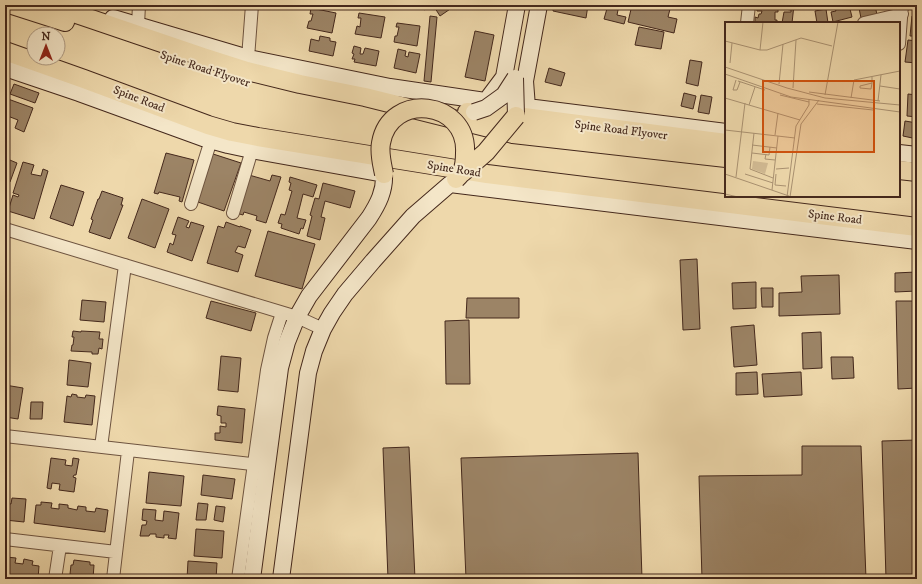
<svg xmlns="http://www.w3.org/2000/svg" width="922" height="584" font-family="'IM FELL DW Pica',serif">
<rect width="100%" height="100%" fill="#eed8ab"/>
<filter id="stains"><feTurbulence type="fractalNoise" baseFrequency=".005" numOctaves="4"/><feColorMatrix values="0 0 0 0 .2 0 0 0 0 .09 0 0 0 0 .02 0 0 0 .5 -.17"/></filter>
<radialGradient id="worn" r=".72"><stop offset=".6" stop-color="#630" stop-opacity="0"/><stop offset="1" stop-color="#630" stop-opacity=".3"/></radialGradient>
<!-- building -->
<path fill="#9c8466" stroke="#44281c" d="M421 5H431L424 10Z
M433 5H456L440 16Z
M554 5H588L586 18 553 11Z
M608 5H619L617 15 626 17 624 24 604 19Z
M632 5H671L668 17 677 19 674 33 628 22Z
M757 5H775V8H778V12H775V20H777V23H755V17L758 18 759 14H761L762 11H757Z
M784 5H794L792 23H782L784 12H791V10L784 9Z
M840 5H849L852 17 833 22 831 12 836 11 834 6Z
M855 5H875L877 15 861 18 859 8 856 9Z
M889 5H900L901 9 889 10Z
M311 8 336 13 332 33 307 28 309 21H311L313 14H310Z
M826 9 828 23H817L815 11Z
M359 13 385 17 381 38 355 34 357 26 360 27 361 18H358Z
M430 16 437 17 431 82 424 81Z
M912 16H917V36H910Z
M397 23 420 26 417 46 394 42 395 36H397L399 27H396Z
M639 27 664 32 661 49 635 45Z
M475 31 494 35 485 81 465 77Z
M320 36 330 38V41L336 42 333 56 309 51 311 39 319 41Z
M908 40 917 41V63L905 62Z
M354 46 361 48 360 54H363L365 48 379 51 376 66 354 62 355 59H352L354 54 352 53Z
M398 49 406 51 405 56 408 57 409 52 420 54 416 73 394 68Z
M690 60 702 62 698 86 686 83Z
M549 68 565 73 561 86 545 82Z
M14 84 39 93 35 103 10 94Z
M684 93 696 96 693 109 681 106Z
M908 94 917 95V117L907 116Z
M701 95 712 97 709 114 698 112Z
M8 99 33 108 24 132 15 128 18 120 5 115V107Z
M905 121 917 123V139L903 136Z
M166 153 194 160 182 202 179 201 180 197 159 192 158 194 154 193Z
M210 153 241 163 224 211 195 201Z
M5 158 17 163 10 182 6 180 5 183Z
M23 162 34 165 31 174 41 176 43 169 48 171 34 219 8 211 13 195 18 197 19 195 13 193Z
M249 175 270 181 272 175 281 177 266 223 256 220 257 216 244 212 243 215 236 213Z
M290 177 317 185 313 197 303 194 297 218 306 220 303 229 301 228 299 234 281 228 282 224 278 223 281 214 285 215 292 191 289 190 291 183 289 182Z
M323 183 355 191 350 208 325 201 321 217 325 218 320 240 307 236 312 216 310 215 315 198 319 199Z
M61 185 84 192 73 226 50 218Z
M102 191 123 198 121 205H123L110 239 89 232 93 220 91 219 98 199H99Z
M142 199 169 209 155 248 128 238Z
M178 217 189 221 186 227 189 228 191 222 204 226 192 261 167 252 170 243 173 245 176 235 172 234Z
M226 222 240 227V226L251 230 245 248 238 246 235 252 243 255 238 272 207 263 218 226 224 228Z
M268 231 315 244 302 289 255 276Z
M697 259 700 329 683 330 680 260Z
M916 272 917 291 895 292V273Z
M839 275 840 314 779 316V293L802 292 801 276Z
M756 282V308L733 309 732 283Z
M761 288H773V307H762Z
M467 298H519V318H466Z
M82 300 106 302 104 322 80 320Z
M211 301 256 313 251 331 206 318Z
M896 301H917V388L898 389Z
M469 320 470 384H446L445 321Z
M754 325 757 365 734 367 731 327Z
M73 331 81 332V331L100 332 99 339H103L102 349 99 348 98 354H92V352L71 351 72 345H73L74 337H72Z
M821 332 822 368 803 369 802 333Z
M221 356 241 358 238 392 218 390Z
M831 357H853L854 378 832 379Z
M69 360 91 363 88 387 67 385Z
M757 372 758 394 736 395V373Z
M801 372 802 395 764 397 762 374Z
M5 385 23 388 18 419 5 417Z
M72 394 77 395V397L85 398 86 395 95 396 92 425 64 422 67 396 71 397Z
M31 402H43L42 419H30Z
M218 406 245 409 242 443 215 440V433H220V426L226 427V423H221V416L217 415Z
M917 440V579H886L882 441Z
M802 446H861L866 579H702L699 476 802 475Z
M409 447 415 579H388L383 448Z
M638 453 642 579H466L461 458Z
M51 458 66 460 65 465 72 466 73 458 79 459 76 475H74L73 477 76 478 74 492 59 490 60 484 52 483 51 489 47 488Z
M149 472 184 476 181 506 146 503Z
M203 475 235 479 232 499 201 495Z
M12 498 26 499 24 522 5 520V503L11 504Z
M41 502 52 503 51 508 59 509V504L68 505V508L77 510 78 506 86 507V511L95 512 96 508 108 510 105 532 34 523 36 505H41Z
M198 503 208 504 206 520H196Z
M216 506 225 507 223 522 214 520Z
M143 509 156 510 155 520 163 521 164 511 179 513 176 539 168 538 169 535H164V538L156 537V534H150L149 536H140L142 525H146L147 521 142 520Z
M196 529 224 531 222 558 194 556Z
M6 557 16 558 15 563 23 564 24 559 33 561 32 565 39 566 38 579H5Z
M74 560 90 562V565H94L93 579H73L74 575 70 574 71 565H73Z
M188 561 217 563 216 579H187Z"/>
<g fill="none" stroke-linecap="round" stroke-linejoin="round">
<defs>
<path id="street" d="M747 23 749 5
M864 23 902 14
M138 25 139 5
M899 44 902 5
M248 58 252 5
M191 204 211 140
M233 213 252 150
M5 229 297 317 323 329
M5 436 260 465
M101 447 125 265
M5 539 116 552
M55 579 60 546
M113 579 128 451
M238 579 267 370 274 338 282 313"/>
<path id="secondary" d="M113 18 248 58 390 87 527 107 726 132
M5 68 79 93 203 138 228 145 256 151 384 174C385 191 378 204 369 218L309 296 297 317 287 342 280 368 252 579
M486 101 504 77 517 5
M527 107 525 81 539 5
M899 153 917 155
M281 579 308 373 314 351 323 329 332 313 345 294 373 261 413 216 450 184 917 241"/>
<path id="primary" d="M12 5 65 22
M50 5 203 57 247 71 300 84 365 97 513 134 726 158
M5 51 84 79 208 125 232 132 258 137 487 174 917 227
M467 112 516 116 726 143
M899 170 917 172"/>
</defs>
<!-- street casing -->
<use href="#street" stroke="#6e5440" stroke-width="14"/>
<!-- secondary casing -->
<use href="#secondary" stroke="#44281c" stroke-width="18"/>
<!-- primary casing -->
<use href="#primary" stroke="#44281c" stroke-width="20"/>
<!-- street -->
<use href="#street" stroke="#f4e6c8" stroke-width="12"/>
<!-- secondary -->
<use href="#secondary" stroke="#f4e6c8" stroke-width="16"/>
<!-- primary -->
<use href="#primary" stroke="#eed8ab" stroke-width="18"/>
<defs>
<path id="secondary-bridge" d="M515 78 516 116
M474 112 486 108 504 95 515 78"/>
<path id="primary-bridge" d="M462 173 486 152 516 116
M384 174C382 164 379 153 381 143 390 91 468 100 465 153 465 159 464 167 462 172 461 174 458 177 456 179"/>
</defs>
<!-- secondary-bridge casing -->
<use href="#secondary-bridge" stroke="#44281c" stroke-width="18" stroke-linecap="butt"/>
<!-- primary-bridge casing -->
<use href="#primary-bridge" stroke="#44281c" stroke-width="20" stroke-linecap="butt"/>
<!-- secondary-bridge -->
<use href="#secondary-bridge" stroke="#f4e6c8" stroke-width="16"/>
<!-- primary-bridge -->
<use href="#primary-bridge" stroke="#eed8ab" stroke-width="18"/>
</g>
<g text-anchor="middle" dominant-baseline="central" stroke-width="4" stroke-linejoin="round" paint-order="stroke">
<!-- street labels -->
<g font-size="12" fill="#44281c" stroke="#f4e6c8">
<text transform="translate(205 69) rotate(18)">Spine Road Flyover</text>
<text transform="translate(139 99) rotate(21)">Spine Road</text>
<text transform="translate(621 130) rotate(7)">Spine Road Flyover</text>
<text transform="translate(454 169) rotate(9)">Spine Road</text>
<text transform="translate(835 217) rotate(7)">Spine Road</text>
</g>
</g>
<!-- overview -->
<g transform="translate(725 22)">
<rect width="175" height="175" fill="#eed8ab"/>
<path d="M28 139 43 141 40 152 27 147Z" fill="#d1ba93"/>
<path fill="none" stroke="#aa9272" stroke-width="1" d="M0 19 35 28H42L76 16 107 24M35 28 38 0M5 41 7 21M0 45 62 66 100 76 175 83M0 52 66 75 175 90M11 58 8 68H12L15 60M13 59 40 68M147 61 135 64V66L146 67 147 61V55M54 62 58 22M155 64 175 67M68 66 71 18M84 70 155 79M55 73 84 80M100 73 113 0M0 76 75 98M126 76 129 58 175 49M153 79 156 53M92 82 148 88M24 83 30 65M0 108 70 116M29 111 25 147 48 156M50 113 53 91M27 123 52 126M27 131 44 133 45 125M41 132 40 137 50 138M51 147 64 146M0 152 64 174M20 152 48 161M51 152 50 163 61 164M11 155 20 81M47 168 53 114M0 172 13 175M62 175 71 104 84 83V77M65 175 76 102 94 78"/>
<path fill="#cf520e" fill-opacity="0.15" stroke="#cf520e" stroke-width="2" d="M38 59H149V130H38Z"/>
<rect width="175" height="175" fill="none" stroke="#44281c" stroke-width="2"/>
</g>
<!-- margin -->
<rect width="922" height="584" fill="none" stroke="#eed8ab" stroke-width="20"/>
<rect x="6" y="6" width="910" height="572" fill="none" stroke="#44281c" stroke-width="2"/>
<rect x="10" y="10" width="902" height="564" fill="none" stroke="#44281c"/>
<!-- north arrow -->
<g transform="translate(46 46)"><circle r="19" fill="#f4e6c8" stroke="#ae9a83"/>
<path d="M0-3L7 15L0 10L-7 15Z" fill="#8f2418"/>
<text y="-6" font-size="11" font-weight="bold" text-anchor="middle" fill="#44281c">N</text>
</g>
<rect width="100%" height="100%" filter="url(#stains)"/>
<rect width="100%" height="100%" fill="url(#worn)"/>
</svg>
